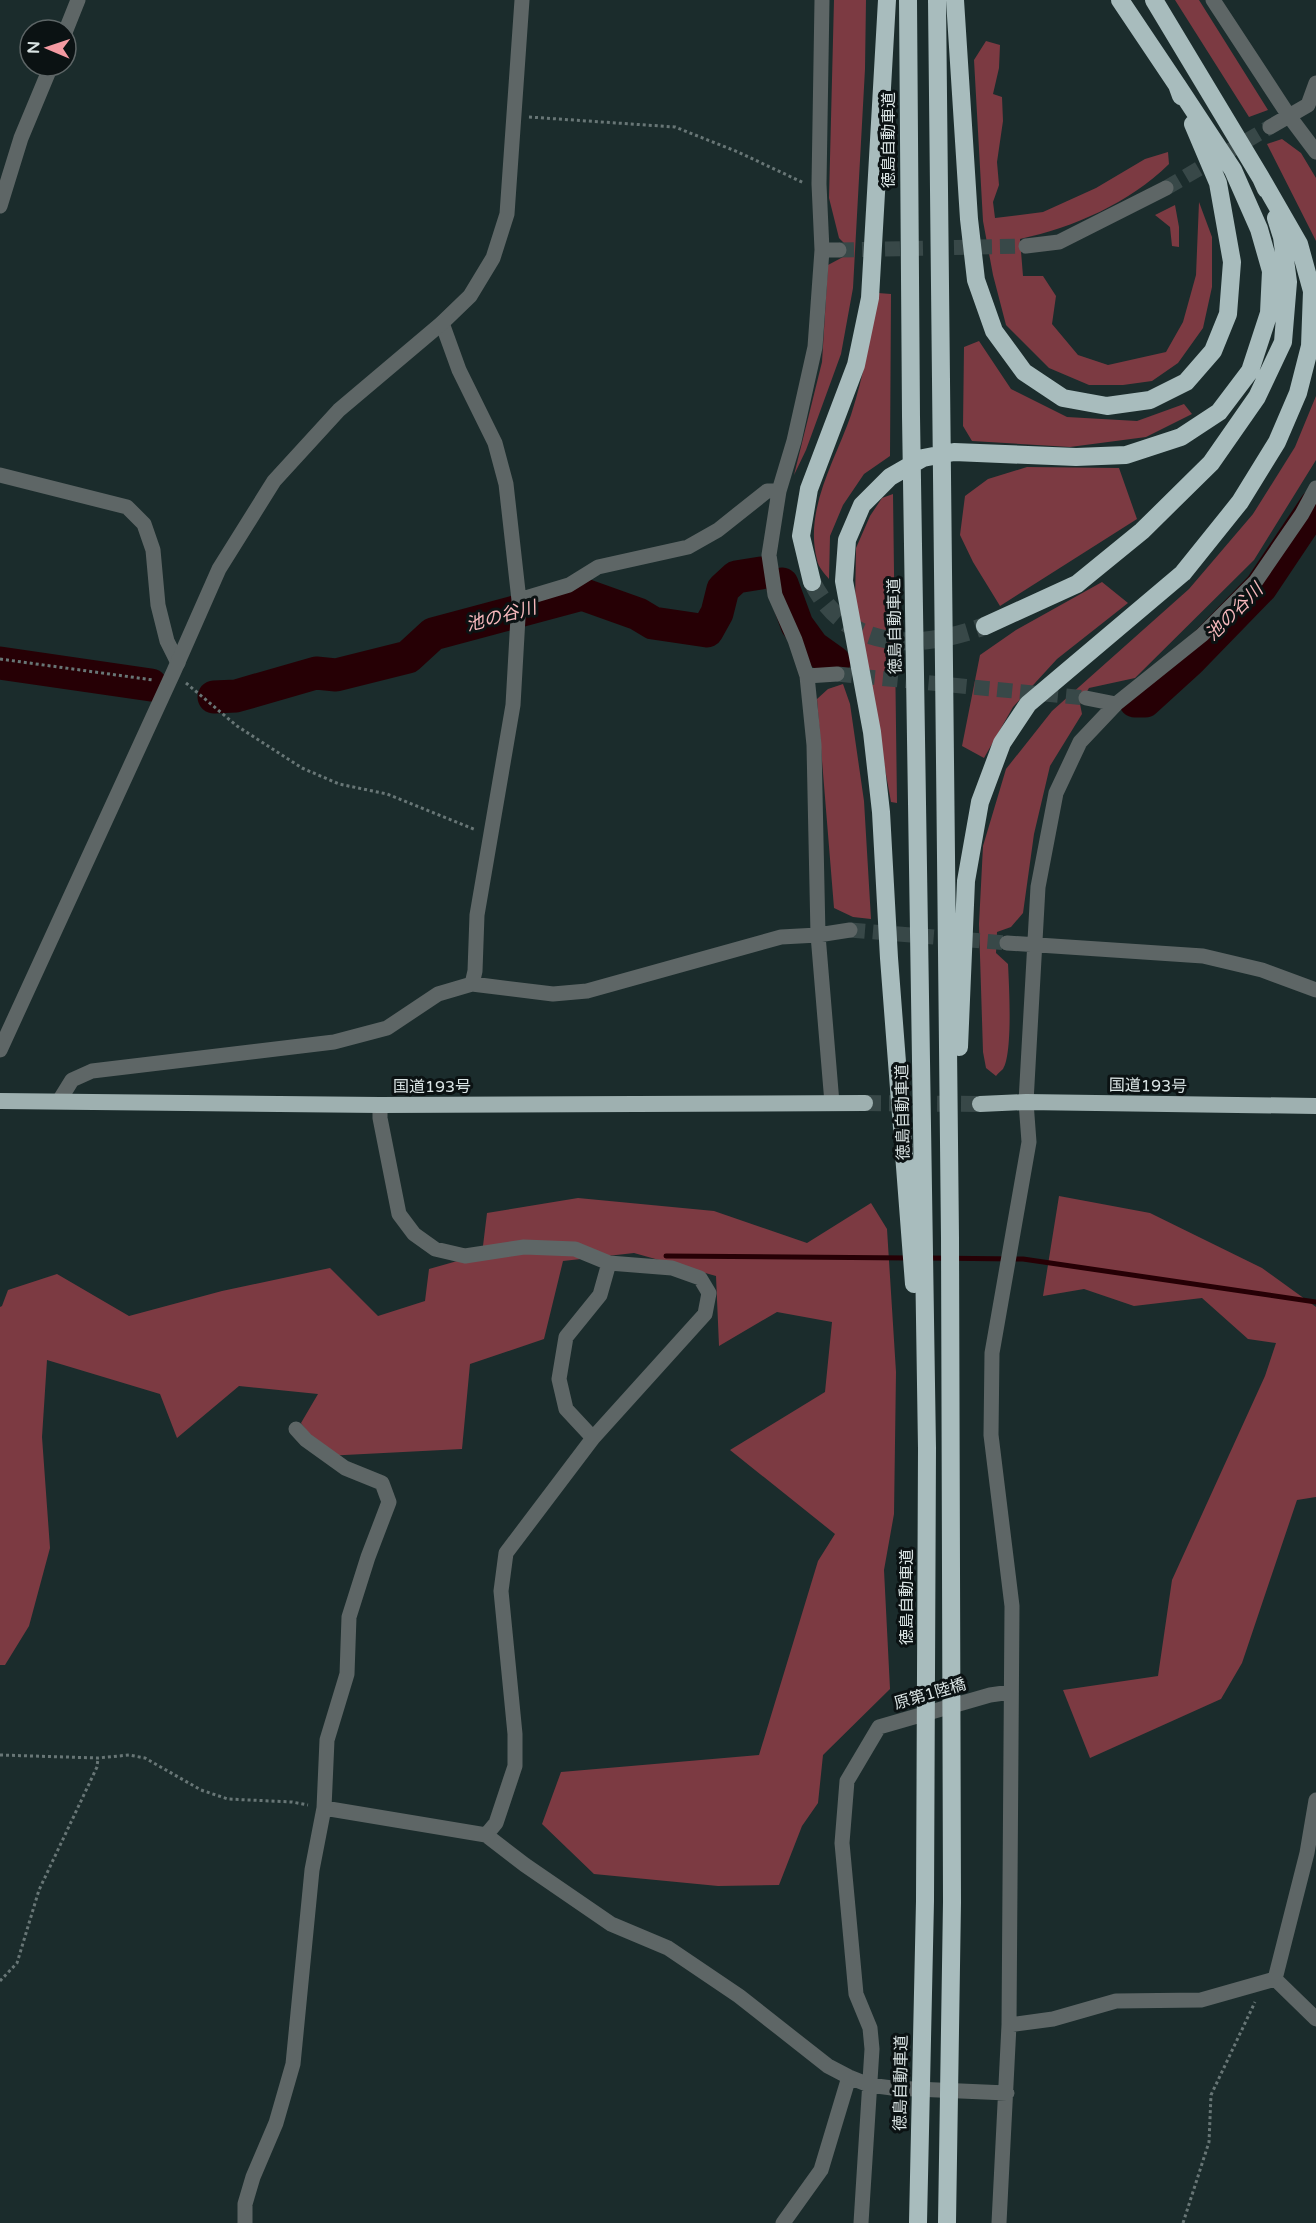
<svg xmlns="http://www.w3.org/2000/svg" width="1316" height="2223" font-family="'Varela Round','Noto Sans JP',sans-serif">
<rect width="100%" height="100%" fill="#1b2c2c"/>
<!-- forest -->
<path fill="#7c3a42" d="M834 0H866L865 69 853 288 841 354 806 450 794 475 822 362 828 265 843 257 844 243 839 238 829 198Z
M1175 0H1199L1268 110 1249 117Z
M986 41 1000 45 999 68 993 94 1002 97 1003 121 997 162 999 185 993 202 995 218 1043 212 1096 188 1145 159 1168 152 1169 164C1129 203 1075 227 1020 239L1023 276H1043L1056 296 1052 324 1078 355 1108 365 1166 352 1183 322 1196 275 1199 202 1212 237V287L1203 328 1178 363 1152 381 1123 385H1089L1049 368 1006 325 993 275 983 221 974 60Z
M1282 139 1301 153 1316 178V241L1267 144Z
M1175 205 1179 227V247L1172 246 1170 227 1155 215Z
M878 293 891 294 890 456 864 474 843 505 830 536 829 579C825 574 818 567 817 560 804 509 835 461 851 415 864 375 871 334 878 293Z
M979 341 1011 389 1067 417 1137 421 1184 404 1192 414 1146 437 1070 447 972 441 963 426 964 347Z
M1316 396V460L1254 560 1135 678 1089 688 1080 704 1082 714 1050 766 1034 834 1023 913 1011 927 997 932 996 953 1008 964C1009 984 1013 1054 1003 1069 1001 1071 998 1073 996 1076L986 1068 983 1052 979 924 983 846 1006 769 1052 711 1189 589 1253 514 1295 447Z
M1027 467 1119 468 1137 519 1000 606 973 562 960 535 965 496 988 479Z
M893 494 897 803 891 802 855 605 856 548 870 516 882 498Z
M1102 582 1128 603 1057 659 1013 707 984 758 962 746 980 655 1016 630Z
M843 684 850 704 864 801 871 919 853 917 834 908 817 699 828 689Z
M1059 1196 1150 1213 1262 1268 1316 1307V1497L1297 1500 1242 1663 1221 1699 1090 1758 1063 1690 1158 1676 1172 1580 1265 1376 1276 1343 1248 1339 1202 1298 1134 1306 1084 1289 1043 1296Z
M578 1198 714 1211 807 1243 871 1203 887 1229 896 1372 894 1514 884 1570 890 1689 823 1755 818 1803 802 1826 779 1885 718 1886 594 1874 542 1824 561 1772 759 1755 818 1561 835 1534 730 1450 825 1392 832 1322 777 1312 719 1346 716 1276 634 1253 563 1261 544 1339 470 1364 462 1449 325 1456 301 1423 318 1394 239 1386 177 1438 160 1394 47 1360 42 1437 50 1548 29 1626 5 1665H0V1307L2 1306 8 1290 57 1274 129 1316 222 1291 330 1268 378 1316 425 1301 429 1269 482 1254 487 1213Z"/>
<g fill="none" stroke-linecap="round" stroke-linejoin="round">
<!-- stream -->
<path stroke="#260005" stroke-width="5" d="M666 1256 910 1258
M928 1258 1023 1259 1316 1302"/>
<!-- river -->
<path stroke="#260005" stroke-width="33" d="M782 584 797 625 813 647 834 662
M0 663 151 685
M214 697 236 696 316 673 336 675 408 657 433 634 582 594 638 614 653 623 707 631 717 613 723 589 736 577 761 573
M1135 701H1145L1190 660 1261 587 1316 505"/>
<!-- minor-tunnel -->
<path stroke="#384848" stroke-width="15" stroke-dasharray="15 8" stroke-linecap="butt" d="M1166 188 1270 127
M839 250 1026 246
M837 674 1086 698
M850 930 1007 943"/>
<!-- trunk-tunnel -->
<path stroke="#384848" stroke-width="16" stroke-dasharray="16 8" stroke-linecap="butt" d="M865 1103 980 1104"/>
<!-- motorway-tunnel -->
<path stroke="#384848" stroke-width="18" stroke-dasharray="18 9" stroke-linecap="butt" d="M812 582C848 653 919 650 985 626"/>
<!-- path -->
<path stroke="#687676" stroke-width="3" stroke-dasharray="3 3" stroke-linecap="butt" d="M529 117 675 127 738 152 804 183
M0 659 153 680
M186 683 237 726 302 768 339 784 387 794 476 830
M0 1755 98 1758 129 1755 145 1758 201 1790 228 1799 292 1802 308 1805
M0 1981 17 1963 39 1890 97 1767 98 1758
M1183 2223 1209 2142 1211 2095 1255 2002"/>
<!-- minor -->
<path stroke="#5e6666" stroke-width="15" d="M822 0 819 184 822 250 815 347 794 441 779 491 769 555 775 595 795 640 807 676 814 745 818 935 832 1103
M1213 0 1289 116 1316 152
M66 30 78 0
M1270 127 1308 105 1316 83
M0 206 21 138 51 66
M1026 246 1059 242 1166 188
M822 250H839
M442 323 459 370 495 443 506 484 519 600 513 705 477 915 475 971 472 984
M0 475 127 507 144 524 153 550 158 605 167 641 178 663
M519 600 569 585 598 567 688 547 718 530 767 491H779
M807 676 837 674
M1086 698 1116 704
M1007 943 1203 956 1262 970 1316 990
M59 1101 72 1080 92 1071 334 1042 387 1028 438 994 472 984 553 994 587 991 781 937 818 935 850 930
M380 1105V1118L399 1214 414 1234 435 1249 465 1256 524 1247 575 1249 609 1263 600 1295 566 1337 559 1379 566 1409 593 1438
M324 1808 486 1835 525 1865 611 1924 668 1948 739 1996 828 2066 849 2077 869 2085 892 2088 1007 2093
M486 1835 496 1823 515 1766V1734L501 1591 506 1553 593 1438 705 1314 709 1293 700 1278 672 1268 609 1263
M1275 1979 1307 1853 1316 1800
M1275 1979 1316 2019
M1009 2025 1053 2019 1116 2001 1201 2000 1275 1979
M245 2223V2204L253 2177 276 2123 293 2064 312 1870 324 1808 327 1740 347 1674 349 1617 368 1557 389 1502 382 1483 345 1468 306 1440 296 1429
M783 2223 821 2170 849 2077
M861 2223 872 2049 870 2028 856 1994 842 1843 847 1781 879 1727 990 1695 1011 1692
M999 2223 1009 2025 1012 1606 991 1435 992 1353 1029 1142 1026 1102 1038 887 1056 793 1080 742 1116 704 1202 635 1256 581 1302 514 1316 488"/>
<!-- tertiary -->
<path stroke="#5e6666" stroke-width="15" d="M0 1050 174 671 219 569 274 481 339 410 442 323 470 296 493 258 507 214 522 0"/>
<!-- trunk -->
<path stroke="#9eb0b0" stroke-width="16" d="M0 1101 380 1105 865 1103
M980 1104 1026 1102 1316 1106"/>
<!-- motorway -->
<path stroke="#a8bcbd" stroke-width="18" d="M908 0 911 416 927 1448 925 1901 918 2223
M937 0 950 1237 952 1902 947 2223
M955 0 969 219 976 280 994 331 1024 372 1063 398 1107 406 1150 400 1186 382 1213 351 1228 314 1232 262 1218 183 1193 124
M1120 0 1177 85 1181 96
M1154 0 1261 178 1266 189
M812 582 801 536 809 489 856 365 870 298 887 0
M985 626 1077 584 1142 531 1211 463 1257 397 1283 342 1288 282 1282 237 1276 218
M959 1047 966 881 980 802 1002 743 1028 704 1183 573 1240 502 1277 442 1298 393 1310 346 1312 291 1299 244 1261 178
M914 1284 889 958 881 812 872 732 844 581 847 540 862 505 890 477 923 458 954 452 1076 457 1126 455 1181 437 1219 412 1250 371 1269 313 1271 271 1259 229 1233 170 1177 85"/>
</g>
<g text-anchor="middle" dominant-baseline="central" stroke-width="6" stroke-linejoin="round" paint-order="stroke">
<!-- street labels -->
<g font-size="16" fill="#dae4e4" stroke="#0b1213">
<text transform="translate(889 140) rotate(-90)">徳島自動車道</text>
<text transform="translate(895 626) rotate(-91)">徳島自動車道</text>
<text transform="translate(1148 1086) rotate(1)">国道193号</text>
<text x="432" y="1087">国道193号</text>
<text transform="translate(903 1112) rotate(-91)">徳島自動車道</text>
<text transform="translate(907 1597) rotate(-90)">徳島自動車道</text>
<text transform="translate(930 1694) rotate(-16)">原第1陸橋</text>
<text transform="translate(901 2083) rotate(-89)">徳島自動車道</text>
</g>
<!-- water labels -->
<g font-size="18" font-style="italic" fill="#f6b8bc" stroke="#0b1213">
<text transform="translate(1234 612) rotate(-45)">池の谷川</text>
<text transform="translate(501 616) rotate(-15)">池の谷川</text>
</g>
</g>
<!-- north arrow -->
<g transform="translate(48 48) rotate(272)"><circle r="28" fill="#0b1213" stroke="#5e6667" stroke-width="1.5"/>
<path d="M0-4.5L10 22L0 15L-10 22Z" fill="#f49aa2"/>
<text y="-9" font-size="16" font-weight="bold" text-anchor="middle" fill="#dae4e4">N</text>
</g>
</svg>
